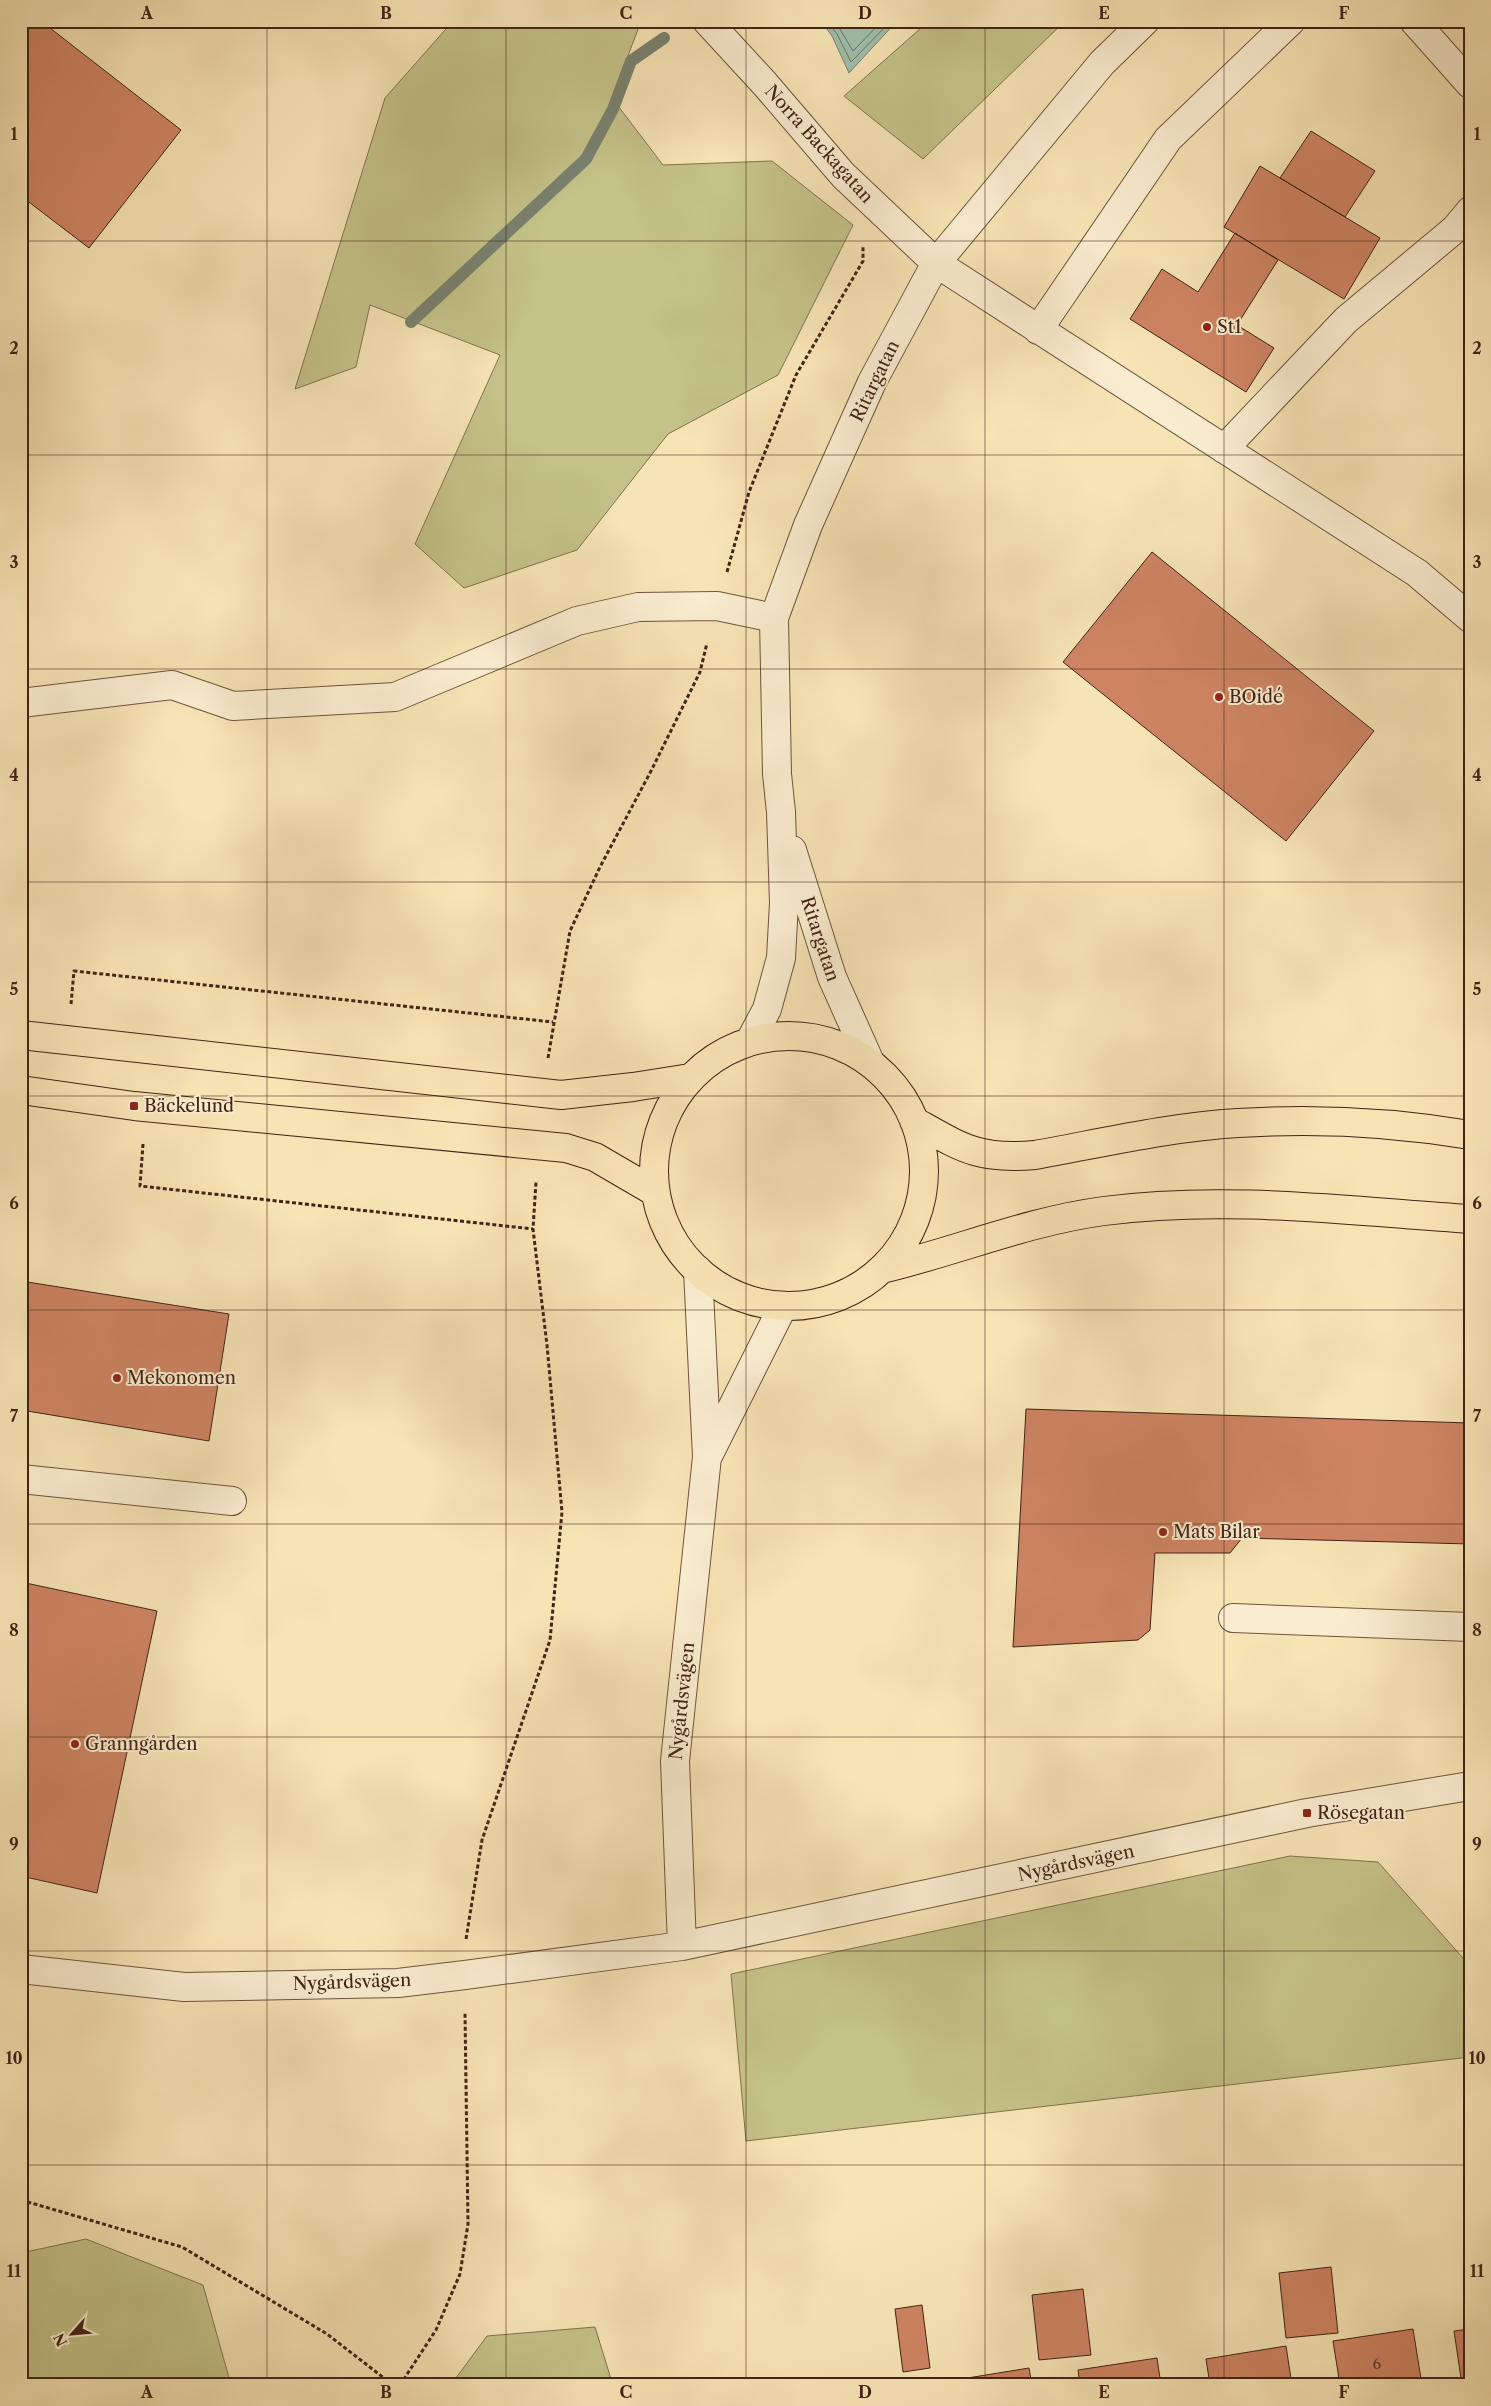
<svg xmlns="http://www.w3.org/2000/svg" width="1491" height="2406" font-family="'Libre Caslon Text',serif">
<rect width="100%" height="100%" fill="#f7e4b5"/>
<filter id="stains"><feTurbulence type="fractalNoise" baseFrequency=".004" numOctaves="4"/><feColorMatrix values="0 0 0 0 .2 0 0 0 0 .09 0 0 0 0 .02 0 0 0 .5 -.17"/></filter>
<radialGradient id="worn" r=".72"><stop offset=".6" stop-color="#630" stop-opacity="0"/><stop offset="1" stop-color="#630" stop-opacity=".3"/></radialGradient>
<!-- green -->
<path fill="#c4c288" stroke="#83724f" d="M453 21H638L640 24 612 98 663 165 772 161 853 225 778 375 668 434 577 550 464 588 415 544 500 355 370 305 356 367 295 389 385 98Z
M929 21H1065L923 159 844 96Z
M1290 1856 1378 1862 1470 1966V2057L746 2141 731 1974Z
M86 2239 203 2285 231 2385H21V2253Z
M595 2327 611 2379 605 2385H454L453 2382 487 2336Z"/>
<!-- water -->
<path fill="#9ebfaa" stroke="#79816f" d="M821 21H897L849 73 832 36Z"/>
<g fill="none" stroke-linecap="round" stroke-linejoin="round">
<!-- shore -->
<path stroke="#707160" stroke-width="1" d="M827 21 837 34 851 62 891 21
M835 21 853 51 882 21"/>
<!-- stream -->
<path stroke="#79816f" stroke-width="12" d="M411 322 586 159 613 109 631 61 664 38"/>
</g>
<!-- building -->
<path fill="#ce8463" stroke="#422316" d="M21 21H41L181 130 89 248 21 196Z
M1311 131 1375 171 1345 217 1280 178Z
M1260 166 1380 238 1344 299 1224 227Z
M1235 233 1278 260 1237 325 1274 348 1246 392 1130 319 1162 269 1198 292Z
M1152 552 1374 731 1286 841 1063 662Z
M21 1281 229 1314 209 1441 21 1410Z
M1026 1409 1470 1423V1544L1242 1538 1230 1553H1155L1150 1630 1138 1640 1013 1647Z
M21 1582 157 1611 97 1893 21 1876Z
M1331 2267 1338 2333 1286 2338 1279 2273Z
M1083 2289 1091 2355 1039 2360 1032 2295Z
M922 2305 930 2368 903 2372 895 2309Z
M1413 2329 1422 2385H1340L1333 2341Z
M1470 2329V2385H1462L1454 2331Z
M1286 2346 1292 2385H1210L1206 2359Z
M1157 2358 1161 2385H1080L1078 2370Z
M1029 2368 1032 2385H950L949 2381Z
M897 2382V2385H878Z"/>
<g fill="none" stroke-linecap="round" stroke-linejoin="round">
<defs>
<path id="minor" d="M707 21 765 84 843 175 936 263 1417 573 1470 618
M1414 21 1470 84
M1038 330 1168 139 1291 21
M1224 449 1346 320 1455 229 1470 211
M21 703 172 685 233 706 395 697 577 621 638 607 717 606 774 618
M792 850 832 977 870 1062
M750 1041 767 1009 781 958 784 903 781 812 777 774 774 618 808 525 872 382 936 263 1102 63 1145 21
M708 1456 783 1306
M21 1479 232 1501
M1233 1618 1470 1627
M682 1946 675 1761 707 1457 698 1270
M21 1969 184 1987 398 1983 465 1975 682 1946 1307 1813 1470 1786"/>
<path id="highway" d="M21 1035 561 1095 633 1087 690 1078
M654 1171a135 135 0 1 1 270 0a135 135 0 1 1-270 0Z
M21 1090 134 1106 566 1148 595 1157 655 1192
M914 1121C962 1148 978 1160 1035 1155 1102 1143 1170 1127 1238 1123 1316 1118 1393 1122 1470 1135
M882 1269C957 1251 1028 1221 1104 1211 1225 1195 1349 1211 1470 1219"/>
</defs>
<!-- minor casing -->
<use href="#minor" stroke="#6f533e" stroke-width="30"/>
<!-- highway casing -->
<use href="#highway" stroke="#422316" stroke-width="30"/>
<!-- path -->
<path stroke="#422316" stroke-width="3" stroke-dasharray="4 2.5" stroke-linecap="butt" d="M727 572 749 492 796 375 863 261V246
M71 1004 74 971 553 1022
M548 1058 570 931 600 867 651 771 700 672 707 643
M143 1144 140 1186 533 1229
M466 1939 482 1840 550 1640 562 1512 547 1345 533 1229 536 1182
M21 2200 182 2247 327 2334 393 2385
M400 2385 436 2330 460 2274 468 2224 465 2013"/>
<!-- minor -->
<use href="#minor" stroke="#faedcf" stroke-width="28"/>
<!-- highway -->
<use href="#highway" stroke="#f7e4b5" stroke-width="28"/>
</g>
<!-- grid -->
<path fill="none" stroke="#422316" stroke-width="1" stroke-opacity="0.55" d="M267 21V2385M506 21V2385M746 21V2385M985 21V2385M1224 21V2385M21 241H1470M21 455H1470M21 669H1470M21 882H1470M21 1096H1470M21 1310H1470M21 1524H1470M21 1737H1470M21 1951H1470M21 2165H1470"/>
<!-- markers -->
<g fill="#8f2418" stroke="#faedcf" stroke-width="2">
<circle cx="1207" cy="327" r="5"/>
<circle cx="1219" cy="697" r="5"/>
<rect x="129" y="1101" width="10" height="10" rx="2.5"/>
<circle cx="117" cy="1378" r="5"/>
<circle cx="1163" cy="1532" r="5"/>
<circle cx="75" cy="1744" r="5"/>
<rect x="1302" y="1808" width="10" height="10" rx="2.5"/>
</g>
<g text-anchor="middle" dominant-baseline="central" stroke-width="4" stroke-linejoin="round" paint-order="stroke">
<!-- number labels -->
<g font-size="15" fill="#653b29">
<text x="1377" y="2363">6</text>
</g>
<!-- street labels -->
<g font-size="18" fill="#422316" stroke="#faedcf">
<text transform="translate(819 144) rotate(48)">Norra Backagatan</text>
<text transform="translate(875 381) rotate(-64)">Ritargatan</text>
<text transform="translate(820 939) rotate(72)">Ritargatan</text>
<text transform="translate(682 1701) rotate(-84)">Nygårdsvägen</text>
<text transform="translate(1076 1863) rotate(-12)">Nygårdsvägen</text>
<text transform="translate(352 1982) rotate(-2)">Nygårdsvägen</text>
</g>
<!-- poi labels -->
<g font-size="18" fill="#422316" stroke="#faedcf" text-anchor="start">
<text x="1217" y="327">St1</text>
<text x="1229" y="697">BOidé</text>
<text x="144" y="1106">Bäckelund</text>
<text x="127" y="1378">Mekonomen</text>
<text x="1173" y="1532">Mats Bilar</text>
<text x="85" y="1744">Granngården</text>
<text x="1317" y="1813">Rösegatan</text>
</g>
</g>
<!-- margin -->
<rect width="1491" height="2406" fill="none" stroke="#f7e4b5" stroke-width="55"/>
<!-- north arrow -->
<g transform="translate(72 2334) rotate(243)" stroke="#faedcf" stroke-width="4" paint-order="stroke">
<path d="M0-4L9 19L0 12L-9 19Z" fill="#422316"/>
<text y="-8" font-size="14" font-weight="bold" text-anchor="middle" fill="#422316">N</text>
</g>
<rect x="28" y="28" width="1436" height="2350" fill="none" stroke="#422316" stroke-width="2"/>
<g font-size="16" text-anchor="middle" font-weight="bold" fill="#422316">
<text x="147" y="19">A</text>
<text x="386" y="19">B</text>
<text x="626" y="19">C</text>
<text x="865" y="19">D</text>
<text x="1104" y="19">E</text>
<text x="1344" y="19">F</text>
<text x="14" y="140">1</text>
<text x="1477" y="140">1</text>
<text x="14" y="354">2</text>
<text x="1477" y="354">2</text>
<text x="14" y="568">3</text>
<text x="1477" y="568">3</text>
<text x="14" y="781">4</text>
<text x="1477" y="781">4</text>
<text x="14" y="995">5</text>
<text x="1477" y="995">5</text>
<text x="14" y="1209">6</text>
<text x="1477" y="1209">6</text>
<text x="14" y="1422">7</text>
<text x="1477" y="1422">7</text>
<text x="14" y="1636">8</text>
<text x="1477" y="1636">8</text>
<text x="14" y="1850">9</text>
<text x="1477" y="1850">9</text>
<text x="14" y="2064">10</text>
<text x="1477" y="2064">10</text>
<text x="14" y="2277">11</text>
<text x="1477" y="2277">11</text>
<text x="147" y="2398">A</text>
<text x="386" y="2398">B</text>
<text x="626" y="2398">C</text>
<text x="865" y="2398">D</text>
<text x="1104" y="2398">E</text>
<text x="1344" y="2398">F</text>
</g>
<rect width="100%" height="100%" filter="url(#stains)"/>
<rect width="100%" height="100%" fill="url(#worn)"/>
</svg>
